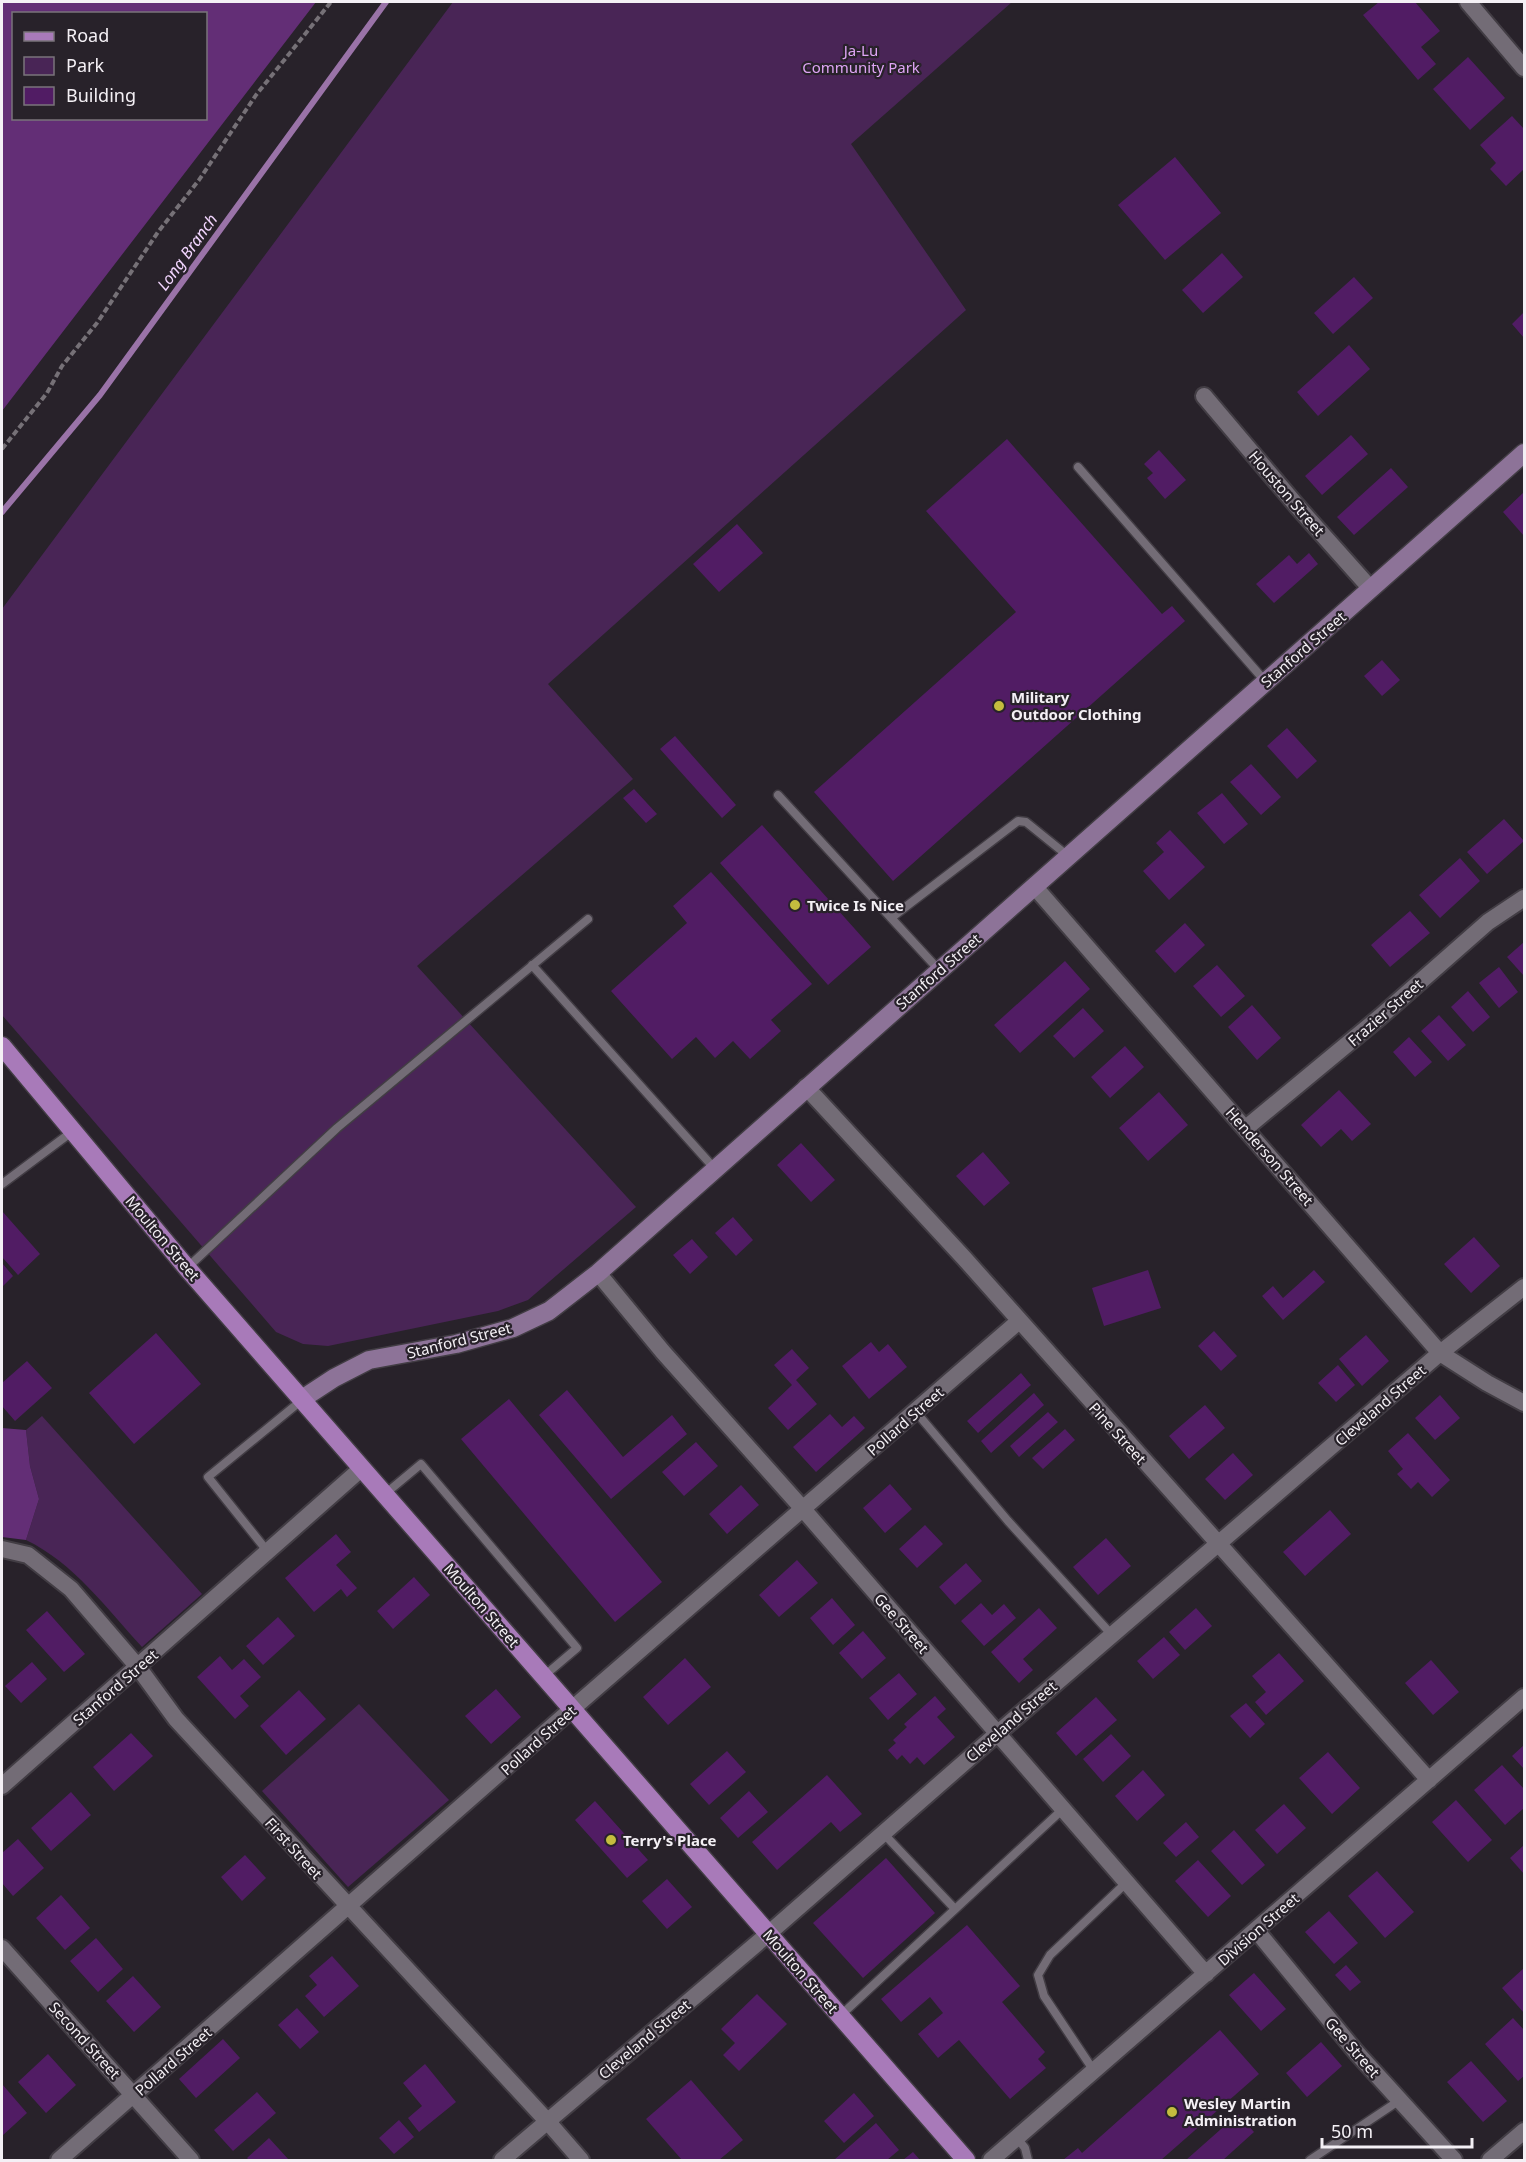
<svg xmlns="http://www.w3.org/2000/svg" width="1526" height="2162" font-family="'Noto Sans',sans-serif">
<rect width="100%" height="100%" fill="#28222a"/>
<!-- green -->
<path fill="#492556" d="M453 2H1012L851 144 966 310 548 684 633 779 417 966 636 1207 528 1300 498 1311 328 1346 303 1344 276 1332 2 1015V609Z
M42 1416 202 1594 142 1647C107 1609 74 1563 26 1540L39 1499 30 1466 26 1430Z
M359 1704 449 1800 348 1887 262 1791Z"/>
<!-- forest -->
<path fill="#632e76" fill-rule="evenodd" d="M2 2H316L2 411ZM14 14H206V118H14Z
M2 1428 26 1430 30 1466 39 1499 26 1540 2 1537Z"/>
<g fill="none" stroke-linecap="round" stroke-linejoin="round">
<!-- stream -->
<path stroke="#9a73a8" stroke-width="6" d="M2 512 100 395 386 2"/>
</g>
<!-- building -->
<path fill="#511c64" d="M1379 2H1415L1440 31 1421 47 1436 64 1418 80 1363 15Z
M1468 57 1505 98 1470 130 1433 89Z
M1512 116 1524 129V169L1506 186 1490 169 1496 163 1480 145Z
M1175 157 1221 213 1165 260 1118 205Z
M1222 253 1243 277 1203 313 1182 290Z
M1354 277 1373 298 1333 334 1314 313Z
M1524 312V338L1512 324Z
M1349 345 1370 369 1318 416 1297 392Z
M1351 435 1368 454 1322 495 1305 476Z
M1007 439 1162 614 1172 606 1185 621 893 881 814 792 1016 612 926 511Z
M1159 450 1186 480 1165 499 1147 478 1153 473 1144 464Z
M1391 468 1408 487 1354 535 1337 517Z
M1524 492V536L1503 512Z
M737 524 763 553 719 592 693 564Z
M1309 553 1318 564 1274 603 1256 584 1289 555 1297 564Z
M1382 660 1400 680 1382 696 1364 676Z
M1287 728 1317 761 1297 779 1267 746Z
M675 736 736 805 722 818 660 749Z
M1251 764 1281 797 1261 815 1230 782Z
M634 789 657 814 646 823 623 798Z
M1222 793 1248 824 1224 844 1197 813Z
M1504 819 1524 841 1487 874 1467 852Z
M762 825 871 947 828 985 720 863Z
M1170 830 1205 867 1169 900 1143 871 1164 852 1156 843Z
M1460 858 1480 881 1440 918 1419 895Z
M711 872 812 984 771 1020 781 1031 750 1059 733 1041 715 1058 696 1037 672 1059 611 991 687 923 673 906Z
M1410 911 1430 933 1390 967 1371 945Z
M1185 923 1205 945 1175 973 1155 951Z
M1524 942V976L1507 957Z
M1065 961 1090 989 1020 1053 994 1025Z
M1217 965 1245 996 1221 1017 1193 986Z
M1499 967 1518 992 1499 1008 1479 983Z
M1468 991 1490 1017 1473 1032 1451 1007Z
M1252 1005 1281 1038 1257 1060 1228 1027Z
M1083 1008 1104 1031 1074 1058 1053 1036Z
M1439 1015 1466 1045 1448 1061 1421 1031Z
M1409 1037 1432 1062 1415 1077 1393 1052Z
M1125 1046 1144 1067 1110 1098 1091 1077Z
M1339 1090 1371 1124 1352 1141 1341 1129 1321 1147 1301 1125Z
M1159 1092 1188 1125 1148 1161 1119 1128Z
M801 1143 835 1180 811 1202 777 1165Z
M983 1152 1010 1183 984 1206 956 1176Z
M2 1211 40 1254 18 1275 2 1257Z
M733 1217 753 1240 736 1256 715 1233Z
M1474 1237 1500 1266 1471 1293 1444 1264Z
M692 1239 708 1257 690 1274 673 1255Z
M2 1263 13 1276 2 1287Z
M1148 1270 1161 1308 1104 1326 1092 1288Z
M1314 1270 1325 1282 1283 1320 1262 1296 1273 1286 1283 1298Z
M1214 1331 1237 1356 1221 1371 1198 1346Z
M156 1333 201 1384 134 1444 89 1393Z
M1366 1335 1389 1361 1362 1386 1339 1359Z
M871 1342 879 1352 888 1344 907 1367 869 1399 842 1366Z
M792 1349 809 1368 796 1380 817 1404 788 1430 768 1408 792 1385 774 1365Z
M27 1361 52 1388 15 1421 2 1406V1383Z
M1338 1365 1355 1385 1336 1402 1318 1383Z
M1021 1373 1031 1385 978 1433 967 1421Z
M567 1390 623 1457 672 1415 687 1434 611 1499 539 1415Z
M1034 1393 1044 1405 991 1453 981 1441Z
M1440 1395 1460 1418 1435 1440 1415 1418Z
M509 1399 662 1582 615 1622 461 1439Z
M1205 1405 1225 1428 1189 1459 1169 1436Z
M1048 1412 1058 1422 1019 1457 1010 1446Z
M830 1414 842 1427 854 1416 865 1428 816 1472 793 1447Z
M1065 1429 1075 1440 1043 1469 1032 1458Z
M1408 1433 1450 1480 1432 1497 1418 1482 1411 1489 1397 1474 1403 1469 1388 1451Z
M696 1442 718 1466 684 1496 662 1472Z
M1233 1453 1253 1475 1225 1500 1205 1479Z
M890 1484 912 1509 885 1533 863 1508Z
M741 1485 759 1505 727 1534 709 1514Z
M1330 1510 1351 1534 1305 1576 1283 1552Z
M925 1525 943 1544 917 1568 899 1549Z
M336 1534 351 1552 336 1565 357 1588 347 1597 341 1589 314 1612 285 1578Z
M1106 1538 1131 1566 1098 1595 1073 1567Z
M797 1560 818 1583 779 1617 759 1595Z
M966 1563 982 1581 955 1605 939 1587Z
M414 1577 430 1595 393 1629 377 1611Z
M832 1598 855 1625 833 1645 810 1618Z
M981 1603 992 1615 1004 1604 1016 1618 984 1646 961 1621Z
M1039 1608 1057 1628 1023 1659 1033 1670 1019 1683 991 1652Z
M1196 1608 1212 1626 1185 1650 1169 1632Z
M47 1611 85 1654 64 1672 26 1630Z
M278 1617 295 1636 263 1665 246 1646Z
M863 1631 886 1658 862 1679 839 1653Z
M1164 1637 1180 1655 1153 1679 1137 1661Z
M1279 1653 1304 1681 1266 1715 1255 1702 1266 1692 1252 1676Z
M220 1656 232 1670 244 1659 261 1677 240 1696 249 1706 235 1719 197 1677Z
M685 1658 711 1687 668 1725 643 1697Z
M1431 1660 1459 1692 1433 1715 1405 1683Z
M32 1662 47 1679 21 1703 5 1686Z
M899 1673 917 1694 888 1720 869 1698Z
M496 1689 521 1717 491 1744 465 1716Z
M299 1690 326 1719 286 1755 260 1726Z
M935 1696 946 1709 937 1717 955 1737 924 1765 917 1757 910 1764 902 1755 897 1760 888 1750 896 1743 893 1740 907 1727 904 1724Z
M1096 1697 1117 1720 1076 1756 1056 1733Z
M1246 1703 1265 1724 1250 1738 1230 1716Z
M131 1733 153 1756 114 1791 93 1767Z
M1111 1734 1131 1756 1103 1782 1083 1759Z
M1524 1745V1769L1512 1756Z
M727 1751 746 1772 709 1805 690 1784Z
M1328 1752 1360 1788 1332 1814 1299 1778Z
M1502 1765 1524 1789V1808L1505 1825 1474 1790Z
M1143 1770 1165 1795 1137 1821 1115 1796Z
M827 1775 862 1814 840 1832 831 1822 777 1870 752 1842Z
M749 1791 768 1812 738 1838 720 1818Z
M71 1792 91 1815 51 1851 31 1828Z
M1456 1800 1492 1840 1468 1862 1432 1822Z
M595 1801 648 1860 627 1878 575 1820Z
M1284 1804 1306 1828 1277 1854 1255 1830Z
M1186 1822 1199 1837 1176 1857 1163 1843Z
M1234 1830 1265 1865 1242 1885 1211 1851Z
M18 1839 44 1868 13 1896 2 1883V1853Z
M1524 1845V1874L1510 1858Z
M245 1855 266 1878 242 1901 221 1877Z
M886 1858 935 1913 863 1978 813 1923Z
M1198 1860 1231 1896 1208 1917 1175 1881Z
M1377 1871 1414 1912 1385 1938 1348 1896Z
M667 1879 692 1907 667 1929 642 1901Z
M61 1895 90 1928 65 1950 36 1918Z
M1329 1911 1358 1943 1334 1964 1305 1932Z
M967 1925 1020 1986 1002 2002 1045 2052 1038 2059 1046 2068 1010 2099 959 2040 938 2058 918 2034 943 2013 930 1997 901 2022 881 1999Z
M96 1938 123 1969 98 1992 70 1961Z
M332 1956 359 1986 324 2017 305 1996 317 1985 309 1976Z
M1346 1965 1361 1982 1350 1991 1335 1975Z
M1524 1968V2013L1502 1988Z
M1254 1973 1286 2009 1261 2031 1229 1995Z
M133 1976 161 2007 134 2032 106 2001Z
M757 1994 787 2024 739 2071 723 2055 735 2043 721 2029Z
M297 2008 319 2032 300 2049 278 2025Z
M1513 2018 1524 2030V2076L1518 2081 1485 2044Z
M1220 2030 1259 2074 1161 2160H1063L1078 2148 1082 2153Z
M223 2039 240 2058 196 2098 179 2079Z
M1321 2042 1342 2066 1307 2097 1286 2073Z
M48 2054 76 2085 46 2113 18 2082Z
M1471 2061 1507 2101 1483 2122 1447 2082Z
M425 2064 456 2102 419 2132 408 2118 422 2106 403 2083Z
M691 2080 743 2140 719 2160H682L646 2119Z
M2 2084 27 2113 2 2136Z
M257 2092 276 2113 233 2151 214 2130Z
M854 2093 874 2116 844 2143 824 2121Z
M1238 2114 1254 2132 1223 2160H1186Z
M399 2120 414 2137 394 2154 379 2138Z
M876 2123 899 2150 887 2160H834Z
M269 2138 289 2160H249L247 2158Z
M913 2152 920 2160H903Z"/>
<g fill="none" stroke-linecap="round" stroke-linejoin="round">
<defs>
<path id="lane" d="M1078 467 1265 681
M778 795 939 970
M891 918 1018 821 1026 822 1068 856
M532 965 715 1169
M2 1184 73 1131
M187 1268 337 1128 588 919
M916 1412 1008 1521 1112 1635
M385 1494 421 1464 577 1648 544 1676
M268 1552 208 1477 302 1400
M883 1833 955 1909
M840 2016 1063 1809
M1094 2071 1044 1996 1038 1975 1050 1955 1127 1882
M1017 2138 1025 2148 1028 2160
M1310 2160 1400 2100"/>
<path id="street" d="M1468 2 1524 68
M1204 396 1297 506 1371 589
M1034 886 1440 1353 1487 1383 1524 1403
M806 1087 964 1258 1429 1780
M1246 1128 1380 1017 1488 922 1524 898
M598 1273 663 1352 803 1509 1206 1974
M2 1549 28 1555 71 1589 138 1667 176 1719 548 2122 581 2160
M2 1786 362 1468
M1256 1930 1356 2052 1454 2160
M2 1948 191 2160
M59 2160 572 1709 1019 1321
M502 2160 768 1934 998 1733 1440 1353 1524 1287
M991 2160 1524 1697
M1490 2160 1524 2131"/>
<path id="secondary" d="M302 1399 334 1378 369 1360 456 1344 513 1328 549 1311 598 1273 1524 453"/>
<path id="primary" d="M2 1046 187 1268 966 2160"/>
</defs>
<!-- lane casing -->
<use href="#lane" stroke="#423d44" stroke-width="11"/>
<!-- street casing -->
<use href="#street" stroke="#423d44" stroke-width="20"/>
<!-- secondary casing -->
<use href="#secondary" stroke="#423d44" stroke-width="21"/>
<!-- primary casing -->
<use href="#primary" stroke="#423d44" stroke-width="21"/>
<!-- path -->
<path stroke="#767177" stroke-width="4" stroke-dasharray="6 3" stroke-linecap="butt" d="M2 449 47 393 62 366 97 323 158 232 199 180 256 95 331 2"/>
<!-- lane -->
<use href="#lane" stroke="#736c76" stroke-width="8"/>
<!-- street -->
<use href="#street" stroke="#736c76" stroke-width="16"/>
<!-- secondary -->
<use href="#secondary" stroke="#8d7398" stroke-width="18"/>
<!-- primary -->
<use href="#primary" stroke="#a87ab9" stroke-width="18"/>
</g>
<!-- markers -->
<g fill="#c4bc3e" stroke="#28222a" stroke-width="2">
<circle cx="999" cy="706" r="6"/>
<circle cx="795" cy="905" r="6"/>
<circle cx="611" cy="1840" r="6"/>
<circle cx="1172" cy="2112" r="6"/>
</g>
<g text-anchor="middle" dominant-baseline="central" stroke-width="4.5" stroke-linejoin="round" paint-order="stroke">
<!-- park labels -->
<g font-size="15" fill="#dea4f4" stroke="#28222a">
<text x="861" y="50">Ja-Lu<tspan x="861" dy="17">Community Park</tspan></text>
</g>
<!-- street labels -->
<g font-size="15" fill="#f4f0f5" stroke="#28222a">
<text transform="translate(1287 493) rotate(49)">Houston Street</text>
<text transform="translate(1303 649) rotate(-41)">Stanford Street</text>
<text transform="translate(938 971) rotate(-41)">Stanford Street</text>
<text transform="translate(1385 1012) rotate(-41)">Frazier Street</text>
<text transform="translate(1270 1156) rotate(49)">Henderson Street</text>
<text transform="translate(163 1238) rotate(50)">Moulton Street</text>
<text transform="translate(459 1340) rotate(-14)">Stanford Street</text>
<text transform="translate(1380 1405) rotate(-41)">Cleveland Street</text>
<text transform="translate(905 1421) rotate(-41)">Pollard Street</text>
<text transform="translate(1118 1433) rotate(48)">Pine Street</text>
<text transform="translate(482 1605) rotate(49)">Moulton Street</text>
<text transform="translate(902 1623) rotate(49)">Gee Street</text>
<text transform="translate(115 1687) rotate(-41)">Stanford Street</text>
<text transform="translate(1011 1721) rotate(-41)">Cleveland Street</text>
<text transform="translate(538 1740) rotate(-42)">Pollard Street</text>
<text transform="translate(294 1848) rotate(48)">First Street</text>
<text transform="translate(1258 1929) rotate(-41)">Division Street</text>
<text transform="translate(801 1971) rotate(49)">Moulton Street</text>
<text transform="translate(644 2039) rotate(-40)">Cleveland Street</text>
<text transform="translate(85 2040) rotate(48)">Second Street</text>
<text transform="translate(1353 2047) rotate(49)">Gee Street</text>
<text transform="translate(173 2061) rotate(-41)">Pollard Street</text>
</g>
<!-- poi labels -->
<g font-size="15" font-weight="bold" fill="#f4f0f5" stroke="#28222a" text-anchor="start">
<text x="1011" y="697">Military<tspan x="1011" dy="17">Outdoor Clothing</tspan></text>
<text x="807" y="905">Twice Is Nice</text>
<text x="623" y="1840">Terry's Place</text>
<text x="1184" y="2103">Wesley Martin<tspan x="1184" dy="17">Administration</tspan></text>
</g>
<!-- water labels -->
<g font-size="16" font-style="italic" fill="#f2d5fe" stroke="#28222a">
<text transform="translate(187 252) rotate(-54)">Long Branch</text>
</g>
</g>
<!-- border -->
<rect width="1526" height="2162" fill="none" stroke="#f4f0f5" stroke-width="6"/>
<!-- legend -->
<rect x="12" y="12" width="195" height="108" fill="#28222a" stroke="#7a747b" stroke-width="1.5"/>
<rect x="24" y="32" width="30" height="9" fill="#a87ab9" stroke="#7a747b" stroke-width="1.5"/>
<text x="66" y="42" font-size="18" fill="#f4f0f5">Road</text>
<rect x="24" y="57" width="30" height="18" fill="#492556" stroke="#7a747b" stroke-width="1.5"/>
<text x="66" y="72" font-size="18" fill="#f4f0f5">Park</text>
<rect x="24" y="87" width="30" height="18" fill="#511c64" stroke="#7a747b" stroke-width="1.5"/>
<text x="66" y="102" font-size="18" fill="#f4f0f5">Building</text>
<!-- scale -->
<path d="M1322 2138v9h150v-9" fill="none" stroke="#f4f0f5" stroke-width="3"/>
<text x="1331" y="2138" font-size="18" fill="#f4f0f5" stroke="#28222a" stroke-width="4.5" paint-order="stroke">50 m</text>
</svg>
